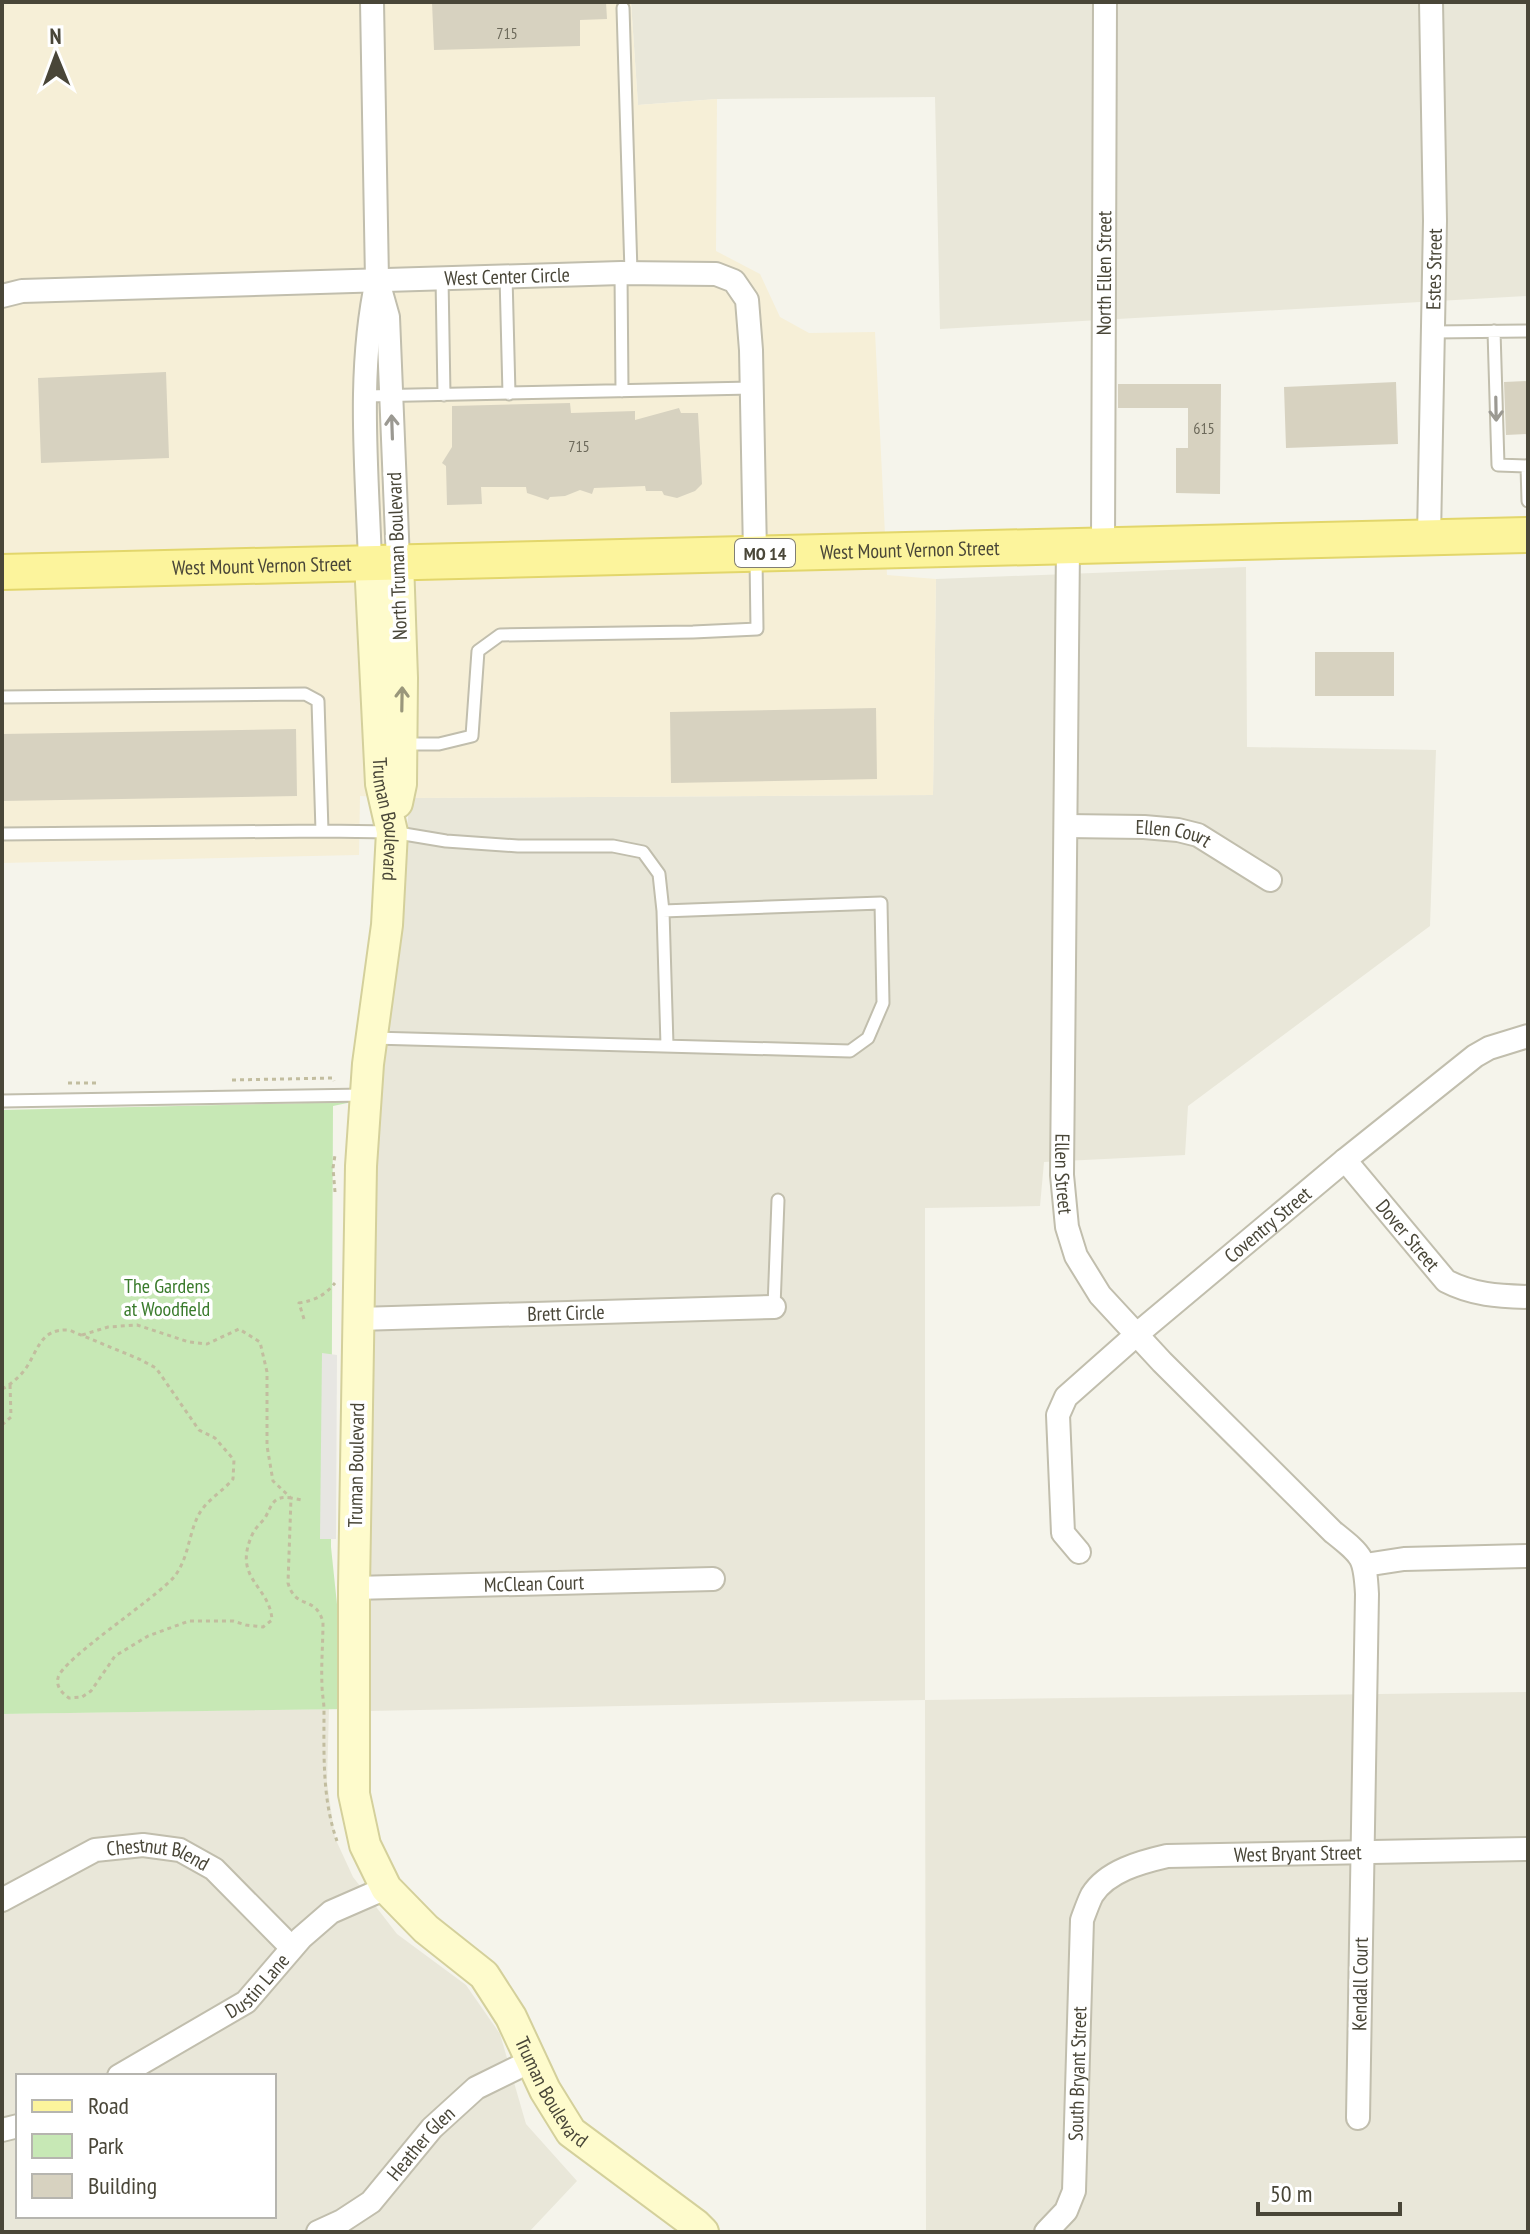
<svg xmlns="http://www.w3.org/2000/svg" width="1530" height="2234" font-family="'PT Sans Narrow',sans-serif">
<rect width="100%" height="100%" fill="#f5f4eb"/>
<!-- residential -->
<path fill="#e9e7d9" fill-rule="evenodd" d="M631 2H1528V296L940 329 935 97 717 99 638 105Z
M1246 567 1247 747 1436 750 1430 926 1188 1106 1185 1155 1044 1162 1040 1206 925 1208V1700L1528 1692V2232H926L925 1700 368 1711 367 1442 373 1164 410 798 933 795 936 579Z
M329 1709 327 1782 335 1838 353 1877 397 1934 466 1985 500 2034 526 2124 577 2181 529 2232H2V1714ZM18 2076H274V2216H18Z"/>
<!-- commercial -->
<path fill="#f6efd7" d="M2 2H631L638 105 717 99 716 251 760 274 780 317 809 333 875 332 887 575 936 579 933 795 410 798 360 796 359 855 2 863Z"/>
<!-- green -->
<path fill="#c7e8b5" d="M352 1102 333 1106 331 1547 348 1709 2 1714V1110Z"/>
<!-- parking -->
<path fill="#e7e6e2" d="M322 1353 337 1355 336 1539H320Z"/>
<!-- building -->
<path fill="#d7d2c0" d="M432 2H606L607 19 580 20V46L434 50Z
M166 372 169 458 41 463 38 378Z
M1528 381V434L1506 435 1504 382Z
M1396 382 1398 444 1286 448 1284 387Z
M1118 384H1221L1220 494 1176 493V448H1188V408H1118Z
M570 403 571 413 635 411V420L679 408 681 413H698L702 484 695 491 677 498 664 495 662 491H646L645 486 594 488 592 494 580 490 565 496 550 497 548 500 527 493 526 487H481L482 504 447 505 446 466 442 463 452 447V406Z
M1315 652H1394V696H1315Z
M876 708 877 779 671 783 670 712Z
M296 729 297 796 2 801V734Z"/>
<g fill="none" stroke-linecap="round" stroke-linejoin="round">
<defs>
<path id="lane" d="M623 8 631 272
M621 273 622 391
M506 276 509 394
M442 278 444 395
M1494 331 1498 465 1528 466
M1433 332 1528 331
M366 396 752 388
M1527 466 1528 501
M2 697 305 694 318 701 322 831
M404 744H439L472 736 478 651 500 635 693 632 757 629 756 558
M2 834 322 831 392 832 446 841 518 846H613L643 852 659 874 663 911 667 1045
M373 1038 850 1051 868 1038 883 1003 881 903 663 911
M2 1101 365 1095
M774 1307 778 1200"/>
<g id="street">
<path d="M379 285 388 317 398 561"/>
<path id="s1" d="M2 296 22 291 621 273 716 274 734 281 747 300 751 350 755 553"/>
<path id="s2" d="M1429 537 1435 221 1431 2"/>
<path id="s3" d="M1103 545 1105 2"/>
<path id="s4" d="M1068 546 1062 1175 1067 1227 1076 1256 1100 1295 1162 1362 1333 1532C1363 1556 1365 1557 1367 1594L1358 2118"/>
<path d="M370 562C367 469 357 372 377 280L372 2"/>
<path id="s5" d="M1066 826 1144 827 1178 830 1198 835 1270 880"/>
<path id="s6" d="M1345 1160 1446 1281C1473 1295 1498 1296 1528 1297"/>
<path id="s7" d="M358 1319 774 1307"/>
<path id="s8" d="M1079 1552 1063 1533 1058 1415 1066 1397 1136 1335 1345 1160 1475 1056 1489 1048 1528 1036"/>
<path d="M1365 1565 1404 1559 1528 1556"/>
<path id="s9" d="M354 1588 713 1579"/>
<path id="s10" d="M2 1900 95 1850 143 1845 180 1850 214 1869 292 1948"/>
<path id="s11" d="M119 2076 246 2002 301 1938 331 1912 386 1888"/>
<path d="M2 2130 18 2126"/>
<path id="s12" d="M318 2232 342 2221 371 2202 432 2128 476 2088 531 2061"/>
<path id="s13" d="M1046 2232 1066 2211 1074 2191 1082 1920C1085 1912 1088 1903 1092 1895 1107 1871 1141 1862 1167 1856L1528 1849"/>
</g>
<g id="secondary">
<path id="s14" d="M370 562 381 784 392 832 387 925 368 1064 361 1166 354 1588V1794L365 1845 386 1888 426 1929 484 1975 511 2017 545 2090 571 2132 696 2225 703 2232"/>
<path d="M397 803 401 784 402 678 398 561"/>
</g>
<g id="primary">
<path id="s15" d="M2 572 1528 535"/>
</g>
</defs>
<!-- lane casing -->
<use href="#lane" stroke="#c1bead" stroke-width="15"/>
<!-- street casing -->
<use href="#street" stroke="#c1bead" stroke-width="26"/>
<!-- secondary casing -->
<use href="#secondary" stroke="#d4d09b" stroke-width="34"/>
<!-- primary casing -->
<use href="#primary" stroke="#e2d66b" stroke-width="38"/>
<!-- path -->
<path stroke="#c2bd9f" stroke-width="3" stroke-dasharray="4 4" stroke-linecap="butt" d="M232 1080 333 1078 334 1081
M68 1083H97
M335 1192 333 1168 335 1155
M304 1319 299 1303C316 1300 324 1296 335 1283
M82 1335 108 1327 137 1325 189 1342 207 1344 239 1329 260 1342 267 1372V1446L273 1481 291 1498 302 1500
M2 1389C10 1385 17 1379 23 1372 38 1354 38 1328 69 1330L139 1359 156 1368 199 1430 215 1438 234 1460 233 1479C223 1491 207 1500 199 1514 188 1535 189 1558 174 1577 155 1599 61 1660 58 1678 56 1687 62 1693 69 1698L82 1697 91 1691 115 1656 148 1636 189 1621H233L246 1625 263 1627 272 1620C270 1585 231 1579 253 1533 256 1527 261 1523 265 1518 272 1505 273 1495 291 1498L288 1583C296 1611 315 1594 323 1622 323 1643 321 1665 322 1685 322 1694 324 1702 324 1710 324 1755 322 1799 337 1841
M2 1425 11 1417 10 1384"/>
<!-- lane -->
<use href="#lane" stroke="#fff" stroke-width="11"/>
<!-- street -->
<use href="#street" stroke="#fff" stroke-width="22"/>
<!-- secondary -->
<use href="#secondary" stroke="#fefbcc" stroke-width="30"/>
<!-- primary -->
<use href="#primary" stroke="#fcf49c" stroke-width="34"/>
</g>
<!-- one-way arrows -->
<defs><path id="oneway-shaft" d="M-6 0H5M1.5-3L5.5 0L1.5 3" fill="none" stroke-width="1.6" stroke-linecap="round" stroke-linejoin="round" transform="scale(2)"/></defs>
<g stroke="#9b9992">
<use href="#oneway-shaft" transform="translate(1496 409) rotate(89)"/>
<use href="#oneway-shaft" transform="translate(392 427) rotate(-92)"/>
</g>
<use stroke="#9a977b" href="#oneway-shaft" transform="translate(402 699) rotate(-89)"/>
<g text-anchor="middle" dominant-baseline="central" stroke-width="7" stroke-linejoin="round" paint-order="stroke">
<!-- number labels -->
<g font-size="16" fill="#6c695a">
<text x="507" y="33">715</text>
<text x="1204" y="428">615</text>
<text x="579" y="446">715</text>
</g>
<!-- shield labels -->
<rect fill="#fff" stroke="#807e74" stroke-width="2" x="735" y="539" width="60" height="28" rx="6"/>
<g font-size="18" font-weight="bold" fill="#494638">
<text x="765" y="553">MO 14</text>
</g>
<!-- street labels -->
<g font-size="20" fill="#494638" stroke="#fff">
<text stroke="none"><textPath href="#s2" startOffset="268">Estes Street</textPath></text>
<text stroke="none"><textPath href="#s3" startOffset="272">North Ellen Street</textPath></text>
<text stroke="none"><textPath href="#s1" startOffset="506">West Center Circle</textPath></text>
<text stroke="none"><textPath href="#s15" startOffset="908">West Mount Vernon Street</textPath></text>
<text transform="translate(397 556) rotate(-92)">North Truman Boulevard</text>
<text stroke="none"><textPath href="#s15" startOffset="260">West Mount Vernon Street</textPath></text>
<text stroke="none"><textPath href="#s14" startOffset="258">Truman Boulevard</textPath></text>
<text stroke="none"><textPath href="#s5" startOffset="108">Ellen Court</textPath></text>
<text stroke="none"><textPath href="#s4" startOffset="628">Ellen Street</textPath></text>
<text stroke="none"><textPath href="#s8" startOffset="428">Coventry Street</textPath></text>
<text stroke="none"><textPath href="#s6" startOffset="98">Dover Street</textPath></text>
<text stroke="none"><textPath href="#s7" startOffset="208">Brett Circle</textPath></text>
<text transform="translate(356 1465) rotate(-89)">Truman Boulevard</text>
<text stroke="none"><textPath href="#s9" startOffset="180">McClean Court</textPath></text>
<text stroke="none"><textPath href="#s13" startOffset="566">West Bryant Street</textPath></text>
<text stroke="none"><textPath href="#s10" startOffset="170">Chestnut Blend</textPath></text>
<text stroke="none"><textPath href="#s11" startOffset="166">Dustin Lane</textPath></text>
<text transform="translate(1360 1984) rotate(-89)">Kendall Court</text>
<text stroke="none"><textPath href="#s13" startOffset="168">South Bryant Street</textPath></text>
<text stroke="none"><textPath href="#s14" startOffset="1602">Truman Boulevard</textPath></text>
<text stroke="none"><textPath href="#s12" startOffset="138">Heather Glen</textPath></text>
</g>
<!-- park labels -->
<g font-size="20" fill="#3a7b2c" stroke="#fff">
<text x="167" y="1286">The Gardens<tspan x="167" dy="23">at Woodfield</tspan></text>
</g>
</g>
<!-- border -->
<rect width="1530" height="2234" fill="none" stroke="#494638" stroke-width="8"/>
<!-- legend -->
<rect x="16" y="2074" width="260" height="144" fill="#ffffff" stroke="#b6b5af" stroke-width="2"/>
<rect x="32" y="2100" width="40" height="12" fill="#fcf49c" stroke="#b6b5af" stroke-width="2"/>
<text x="88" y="2114" font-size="24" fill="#494638">Road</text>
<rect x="32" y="2134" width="40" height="24" fill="#c7e8b5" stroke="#b6b5af" stroke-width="2"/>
<text x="88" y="2154" font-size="24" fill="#494638">Park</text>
<rect x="32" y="2174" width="40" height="24" fill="#d7d2c0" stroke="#b6b5af" stroke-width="2"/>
<text x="88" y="2194" font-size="24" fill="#494638">Building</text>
<!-- north arrow -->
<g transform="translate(56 56) rotate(359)" stroke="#ffffff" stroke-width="6" paint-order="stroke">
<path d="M0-6L14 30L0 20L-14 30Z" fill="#494638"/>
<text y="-12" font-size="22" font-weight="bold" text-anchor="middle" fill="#494638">N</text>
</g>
<!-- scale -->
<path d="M1258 2202v12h142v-12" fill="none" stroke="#494638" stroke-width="4"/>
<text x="1270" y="2202" font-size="24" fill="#494638" stroke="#ffffff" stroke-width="6" paint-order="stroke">50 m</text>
</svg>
